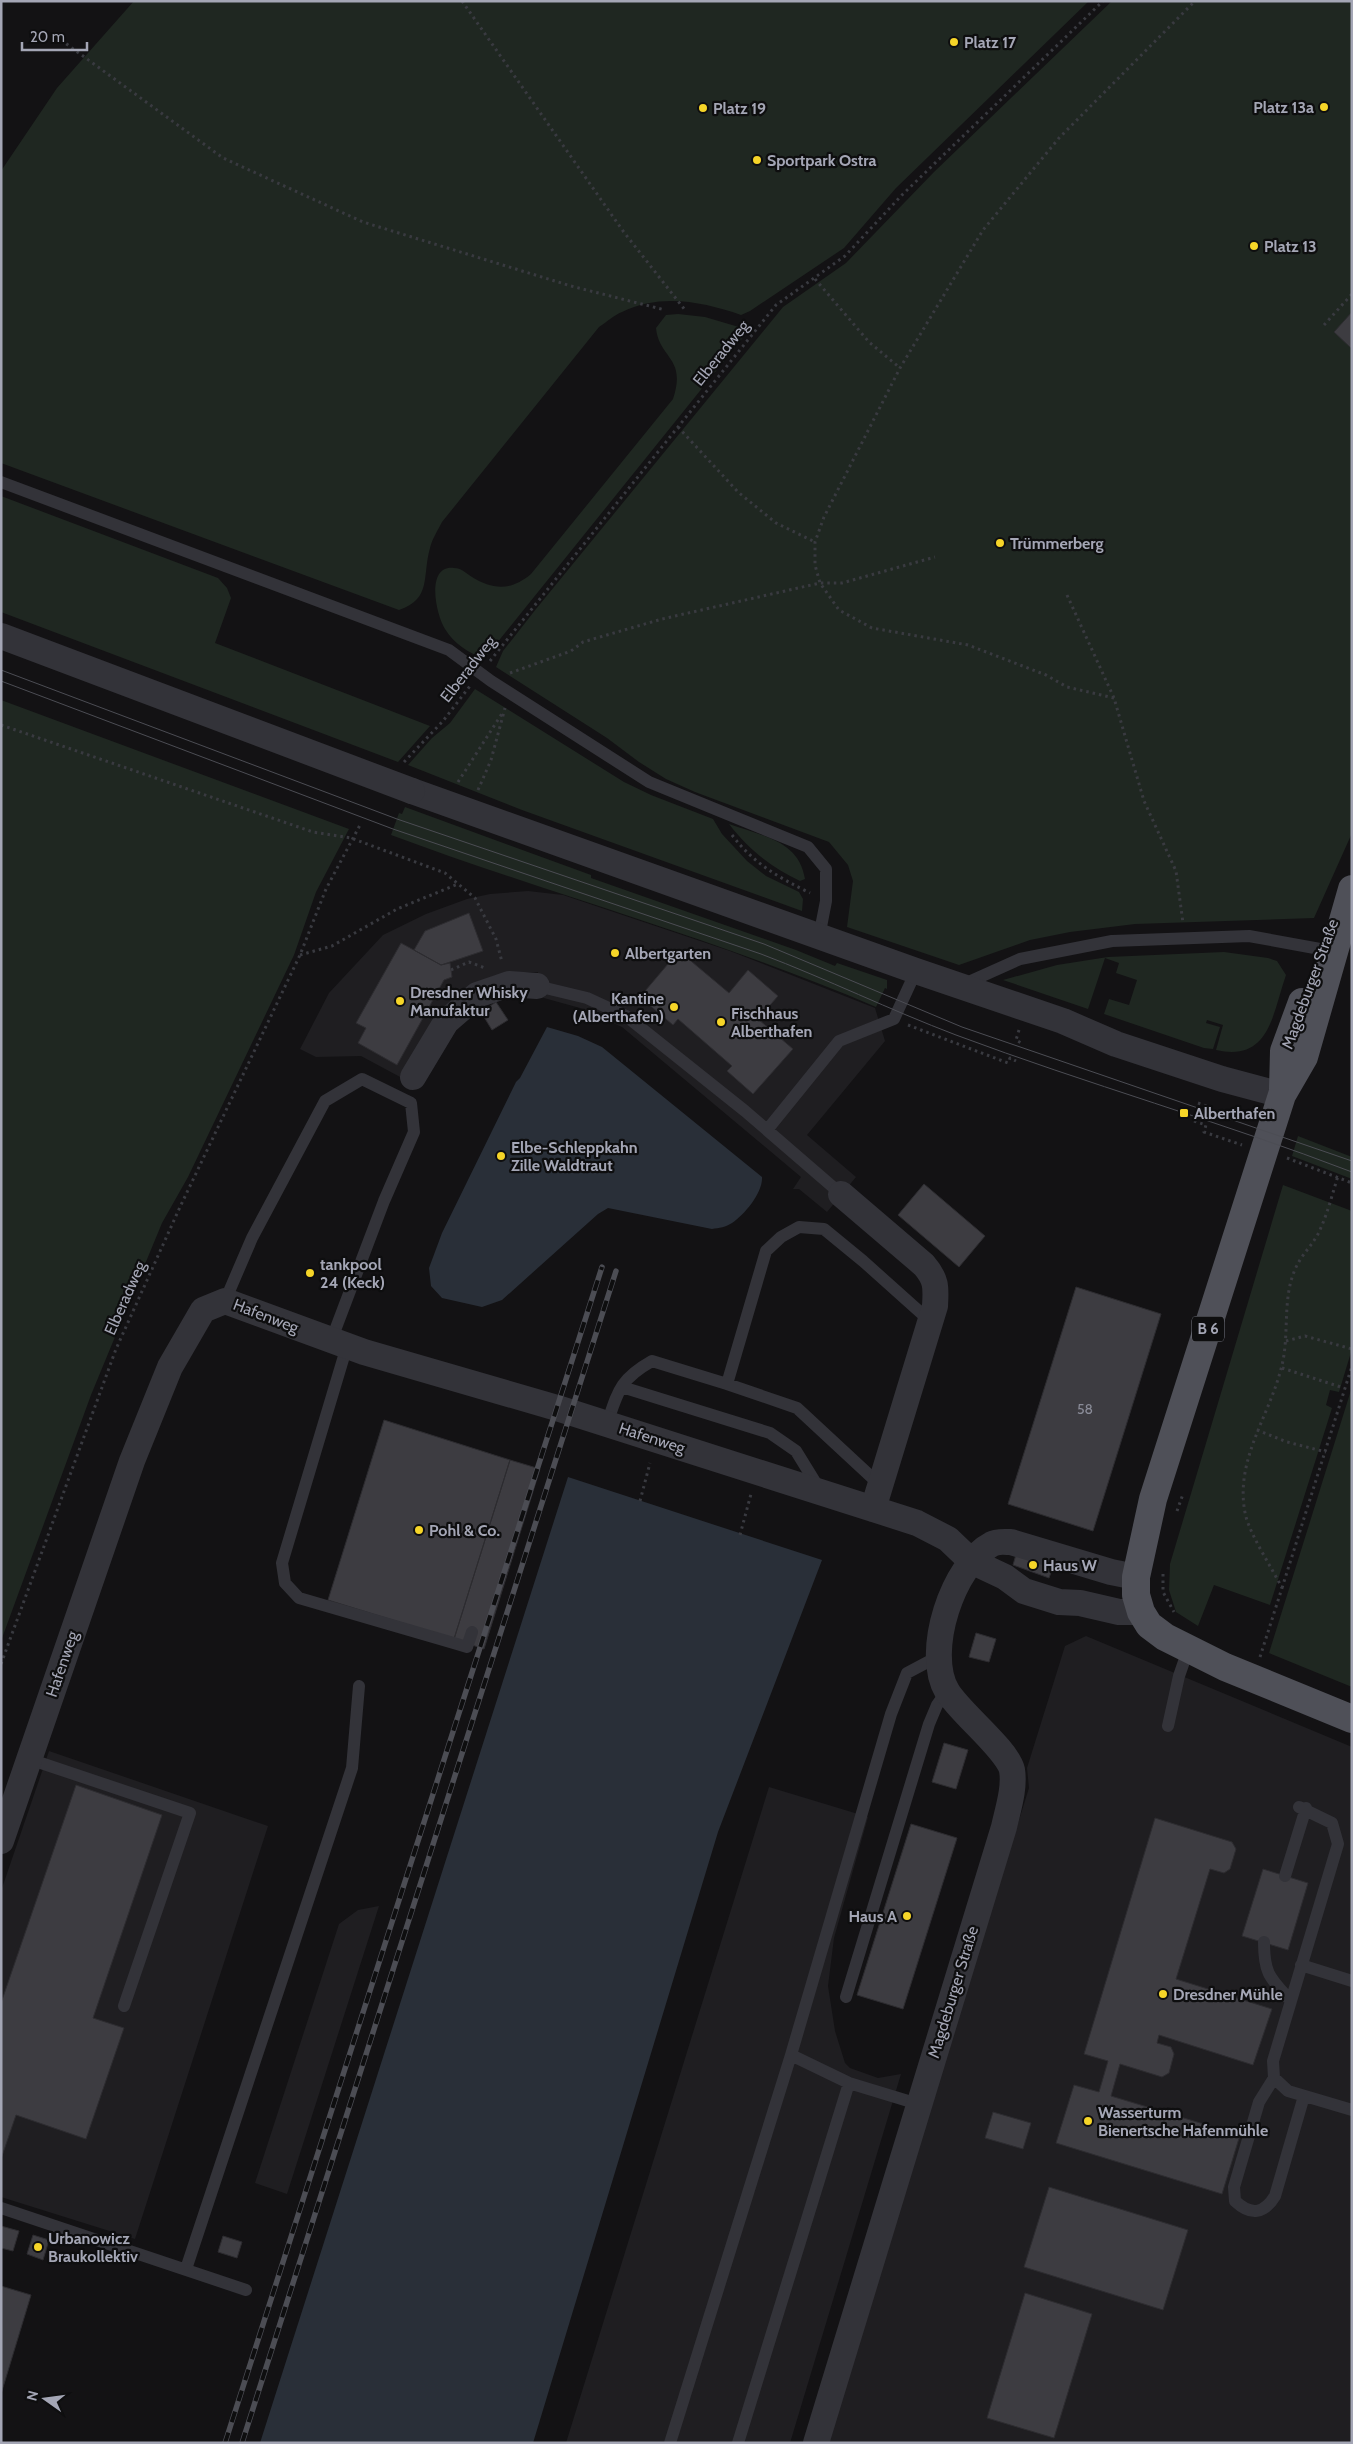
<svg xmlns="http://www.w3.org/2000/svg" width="1353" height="2444" font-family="Cabin,sans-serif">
<rect width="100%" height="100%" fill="#131214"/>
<!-- built -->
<path fill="#1f1e21" d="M528 891 563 895 730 951 875 1008 885 1041 807 1135 856 1177 827 1212 799 1189H793L801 1177 622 1027 580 1008 533 995 538 972H510L493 976 462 990 437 1016 402 1078 361 1056 316 1057 300 1049 329 993 383 935 426 914 467 899 490 894Z
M1086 1636 1352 1747V2443H825L1029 1788 1027 1768 1065 1646Z
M49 1751 268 1826 135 2239 1 2197V1891Z
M769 1787 868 1817 834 1938 828 1986 835 2031 845 2063 850 2068 878 2078 901 2074 790 2443H566Z
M379 1906 287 2194 255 2183 339 1924 358 1910Z"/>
<!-- green -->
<path fill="#1f2721" d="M134 1H1089L896 188 844 248 750 311 741 315C703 302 661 293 622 312 614 315 607 322 599 327L442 522C438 530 432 539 430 548 422 576 432 599 399 610L1 463V171L57 88Z
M1112 1H1352V833L1314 918 1135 924 1070 932 1030 940 959 965 847 927 853 881 848 865 829 842 695 792 666 779 639 762 607 738 496 667 503 651 536 609 783 307 846 263 934 172Z
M678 314 705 317 749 330 484 659C468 652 454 644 445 629 436 615 425 565 454 568 461 568 466 573 472 577 493 590 511 591 531 574L673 399C687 357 659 359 656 328L666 315Z
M1 496 218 578 227 588 231 598 215 643 430 726 398 762 1 612Z
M475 689 624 782 651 795 713 819 722 834 747 861 766 876 799 892 803 899 802 911 522 810 408 765 432 738 450 723Z
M1 700 349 829 316 892 294 955 188 1177 162 1223 91 1395 1 1641Z
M405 807 591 875V878L796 950 835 966 837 963 887 980V989L885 988 876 1007C718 939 552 895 391 835L399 813 402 814Z
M729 824C762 836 799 840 805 879L800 881C771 867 749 850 729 824Z
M1224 952 1268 958 1277 961 1286 975C1272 1015 1270 1062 1216 1050L1223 1025 1207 1020 1206 1023 1220 1027 1213 1049 1204 1048 1104 1014 1109 999 1129 1005 1137 980 1116 973 1119 963 1105 958 1088 1009 1003 980 1057 965 1108 957Z
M1298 1136 1352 1157V1179L1292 1156Z
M1283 1185 1352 1211V1349L1339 1392 1330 1390 1326 1405 1332 1408 1270 1605 1214 1585 1198 1626 1176 1612 1169 1590 1170 1564Z
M1352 1387V1687L1269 1653Z"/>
<!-- water -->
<path fill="#292f38" d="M547 1027 578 1036 602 1047 762 1177C763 1193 744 1215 732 1223 726 1227 719 1228 712 1229L608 1208 598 1214 502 1300 482 1307 442 1298 431 1286 429 1268 442 1233 516 1082 520 1078Z
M568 1477 822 1560 718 1832 533 2443H260Z"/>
<!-- building -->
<path fill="#3d3c41" stroke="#2d2c30" d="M1352 312V349L1334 332Z
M469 913 483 951 441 965 414 950 425 931Z
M401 943 441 965 450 963 452 977 444 980 397 1065 358 1043 366 1028 356 1023Z
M679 951 729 993 748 970 778 996 758 1019 793 1049 753 1094 727 1071 732 1066 678 1019 673 1025 640 997Z
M496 1002 508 1020 492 1030 481 1012Z
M924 1184 985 1236 959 1267 898 1215Z
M1076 1287 1161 1314 1093 1531 1008 1504Z
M384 1420 510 1460 454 1639 328 1600Z
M510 1460 540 1469 484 1649 454 1639Z
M1017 1551 1054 1564 1049 1578 1013 1565Z
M976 1633 996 1639 989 1662 969 1657Z
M944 1743 968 1750 956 1789 932 1782Z
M76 1785 162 1815 93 2018 124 2028 86 2139 16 2115 1 2159V2003Z
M1155 1818 1232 1842 1236 1849 1230 1869 1224 1873 1210 1869 1176 1979 1272 2009 1253 2065 1159 2035 1157 2043 1171 2047 1174 2054 1169 2073 1162 2077 1120 2064 1111 2096 1240 2135 1222 2194 1056 2143 1074 2085 1099 2092 1108 2061 1084 2054Z
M911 1824 957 1838 903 2009 857 1995Z
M1263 1869 1308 1883 1288 1950 1242 1936Z
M993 2112 1031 2123 1023 2149 985 2138Z
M1049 2187 1188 2230 1163 2310 1024 2267Z
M1 2226 19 2231 13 2251 1 2248Z
M33 2235 49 2240 43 2260 27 2254Z
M223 2236 242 2242 237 2258 218 2252Z
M1 2286 31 2295 1 2394Z
M1025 2293 1092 2314 1054 2438 987 2418Z"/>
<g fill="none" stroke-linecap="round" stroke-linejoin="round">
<!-- path -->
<path stroke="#393a40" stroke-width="3" stroke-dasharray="2.5 4" stroke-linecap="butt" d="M462 1 623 231 685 310
M61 40 223 158 363 222 571 286 665 310
M815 279 869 342 900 368
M1324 325 1352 294
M678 427 738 492 776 523 815 542
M1067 595 1114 698 1144 801 1176 871 1183 923
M490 661 776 305 845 256 902 195 1103 1
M510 673 571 651 583 642 662 619 820 583H842L935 557
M1114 698 1067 687 1046 675 968 645 872 628 839 610 820 583 815 565V542L824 517 900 368 983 230 1059 138 1195 1
M1 725 313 832 351 838 445 873 475 898 496 939 502 962
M404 762 443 721 470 686
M458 782 503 712
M478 790 491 760 505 708
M732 835C754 864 778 877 810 893
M300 955 332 946 397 909 458 884
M451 970 469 962 485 968
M908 1025 1008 1063 1010 1058 1016 1061
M1019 1030 1016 1040 1023 1044
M1198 1103 1212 1108
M1194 1121 1206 1125 1204 1132 1242 1145
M1287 1158 1352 1183
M1286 1341 1305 1336 1352 1349
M1282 1368 1344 1388
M1257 1430 1287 1442 1326 1452
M640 1501 650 1463
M1177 1511 1183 1494
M740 1535 751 1494
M1163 1574V1592L1174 1612
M1282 1588 1352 1366
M1260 1657 1282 1588C1272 1568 1252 1538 1246 1517 1233 1463 1268 1419 1281 1369 1290 1337 1282 1302 1294 1272 1300 1256 1311 1247 1318 1234 1327 1216 1332 1195 1338 1176
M1 1664 116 1349 180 1207 300 955 326 889 360 825"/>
<!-- lane -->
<path stroke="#333339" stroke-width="12" d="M1 482 449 650 491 681 649 782 808 847 826 869V901L819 937
M962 985 1020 959 1112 941 1249 936 1320 949
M537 986 587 998 626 1016 745 1111 841 1194
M767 1130 839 1041 894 1019 916 971
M225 1301 252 1238 325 1101 362 1079 411 1103 414 1132 384 1201 331 1341
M347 1346 282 1563 285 1583 299 1598 457 1644 467 1647 472 1632
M622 1387 770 1433 796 1451 820 1490
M607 1424C618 1391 620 1379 652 1361L727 1384
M880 1485 797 1408 727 1384 766 1251 781 1237 799 1227 824 1229 863 1261 930 1321
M1168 1726 1179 1676 1188 1650
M29 1759 190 1813 124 2006
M1299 1807 1332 1823 1338 1844 1273 2061 1274 2078 1288 2091 1352 2110
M1285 1876 1306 1808
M1264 1942C1264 1974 1270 1978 1290 2000
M1301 1965 1352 1981
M846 1997 929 1724 937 1705 947 1691
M791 2055 849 2083 918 2104
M1274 2078 1259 2102 1234 2187 1235 2201C1251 2216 1264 2214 1275 2196L1304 2096
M1 2208 246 2290
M186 2269 352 1768 359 1686
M670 2443 791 2055 891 1714 907 1673 939 1656
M738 2443 849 2083"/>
<!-- street -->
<path stroke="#333339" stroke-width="26" d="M412 791 916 971 1063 1021 1116 1044 1222 1079 1282 1095
M413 1077 446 1022 477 995 509 984 537 986
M841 1194 924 1265C937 1280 936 1288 935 1306L873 1509
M1 1841 132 1461 170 1367 203 1310 225 1301 364 1352 557 1408 917 1523 948 1539 971 1561 1005 1577 1024 1591 1059 1602 1080 1603 1119 1612H1141
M816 2443 1004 1827C1008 1809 1015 1788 1012 1770 1007 1749 959 1712 947 1691 924 1652 953 1564 992 1544 997 1541 1005 1542 1011 1542L1111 1572 1136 1577"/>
<!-- primary -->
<path stroke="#4f5058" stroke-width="28" d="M1352 889 1304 1057 1282 1095 1153 1499 1136 1577V1595L1141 1612 1149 1625 1165 1637 1225 1667 1352 1719
M1283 1089 1284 1051 1302 1002"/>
<!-- tram -->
<path stroke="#4c4d54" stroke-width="1" d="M1 670 397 819 764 944 962 1027 1352 1161
M1 681 393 829 761 954C827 979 890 1010 956 1035 1087 1084 1222 1122 1352 1172"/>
<defs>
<path id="rail" d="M225 2443 602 1267
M242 2443 616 1271"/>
</defs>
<!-- rail casing -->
<use href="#rail" stroke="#4c4d54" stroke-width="5.5"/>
<!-- rail -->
<use href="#rail" stroke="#0e0e0f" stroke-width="4" stroke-dasharray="11" stroke-linecap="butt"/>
<!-- street-bridge -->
<path stroke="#333339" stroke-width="26" d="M1 636 412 791"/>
</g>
<!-- markers -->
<g fill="#f6d528" stroke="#0e0e0f" stroke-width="2">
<circle cx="954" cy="42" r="5"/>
<circle cx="1324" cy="107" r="5"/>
<circle cx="703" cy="108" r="5"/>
<circle cx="757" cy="160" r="5"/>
<circle cx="1254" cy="246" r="5"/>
<circle cx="1000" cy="543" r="5"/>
<circle cx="615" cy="953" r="5"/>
<circle cx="400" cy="1001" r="5"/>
<circle cx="674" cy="1007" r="5"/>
<circle cx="721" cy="1022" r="5"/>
<rect x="1179" y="1108" width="10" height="10" rx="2.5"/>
<circle cx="501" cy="1156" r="5"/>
<circle cx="310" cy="1273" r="5"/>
<circle cx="419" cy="1530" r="5"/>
<circle cx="1033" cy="1565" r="5"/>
<circle cx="907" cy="1916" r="5"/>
<circle cx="1163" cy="1994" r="5"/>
<circle cx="1088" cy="2121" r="5"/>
<circle cx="38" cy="2247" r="5"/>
</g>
<g text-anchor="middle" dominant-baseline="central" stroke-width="4.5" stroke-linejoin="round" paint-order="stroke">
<!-- number labels -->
<g font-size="14" fill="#8a8c98">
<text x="1085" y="1409">58</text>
</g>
<!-- shield labels -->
<rect fill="#0e0e0f" stroke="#777883" stroke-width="1" x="1192" y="1316.5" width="32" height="25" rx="4"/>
<g font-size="15" font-weight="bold" fill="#a4a6b5">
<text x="1208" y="1329">B 6</text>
</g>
<!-- poi labels -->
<g font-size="16" font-weight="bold" fill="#a4a6b5" stroke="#0e0e0f" text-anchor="start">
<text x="964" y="42">Platz 17</text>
<text x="1314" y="107" text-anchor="end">Platz 13a</text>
<text x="713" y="108">Platz 19</text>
<text x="767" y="160">Sportpark Ostra</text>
<text x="1264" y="246">Platz 13</text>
<text x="1010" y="543">Trümmerberg</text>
<text x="625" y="953">Albertgarten</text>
<text x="410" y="992">Dresdner Whisky<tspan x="410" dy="18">Manufaktur</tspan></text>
<text x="664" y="998" text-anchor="end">Kantine<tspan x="664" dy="18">(Alberthafen)</tspan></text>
<text x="731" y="1013">Fischhaus<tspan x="731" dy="18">Alberthafen</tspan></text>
<text x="1194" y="1113">Alberthafen</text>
<text x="511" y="1147">Elbe-Schleppkahn<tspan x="511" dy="18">Zille Waldtraut</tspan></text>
<text x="320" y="1264">tankpool<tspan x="320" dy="18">24 (Keck)</tspan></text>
<text x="429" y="1530">Pohl &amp; Co.</text>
<text x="1043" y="1565">Haus W</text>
<text x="897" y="1916" text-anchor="end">Haus A</text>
<text x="1173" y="1994">Dresdner Mühle</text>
<text x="1098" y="2112">Wasserturm<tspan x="1098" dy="18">Bienertsche Hafenmühle</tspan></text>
<text x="48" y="2238">Urbanowicz<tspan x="48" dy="18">Braukollektiv</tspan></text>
</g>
<!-- street labels -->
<g font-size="16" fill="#a4a6b5" stroke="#0e0e0f">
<text transform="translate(721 353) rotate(-51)">Elberadweg</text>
<text transform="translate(468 669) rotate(-52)">Elberadweg</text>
<text transform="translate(1310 984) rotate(-70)">Magdeburger Straße</text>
<text transform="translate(125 1298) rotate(-66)">Elberadweg</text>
<text transform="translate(266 1316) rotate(21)">Hafenweg</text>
<text transform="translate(652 1438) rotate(18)">Hafenweg</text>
<text transform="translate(62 1664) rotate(-71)">Hafenweg</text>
<text transform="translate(953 1992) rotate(-73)">Magdeburger Straße</text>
</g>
</g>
<!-- border -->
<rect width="1353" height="2444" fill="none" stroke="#a4a6b5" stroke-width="5"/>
<!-- north arrow -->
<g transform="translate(45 2399) rotate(284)" stroke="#0e0e0f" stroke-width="4" paint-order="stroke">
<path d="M0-4L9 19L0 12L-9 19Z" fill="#a4a6b5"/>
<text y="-8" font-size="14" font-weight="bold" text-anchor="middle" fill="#a4a6b5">N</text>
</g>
<!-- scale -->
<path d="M22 42v8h65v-8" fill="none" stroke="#a4a6b5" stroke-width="2.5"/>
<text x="30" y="42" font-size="15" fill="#a4a6b5" stroke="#0e0e0f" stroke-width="4" paint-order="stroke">20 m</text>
</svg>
